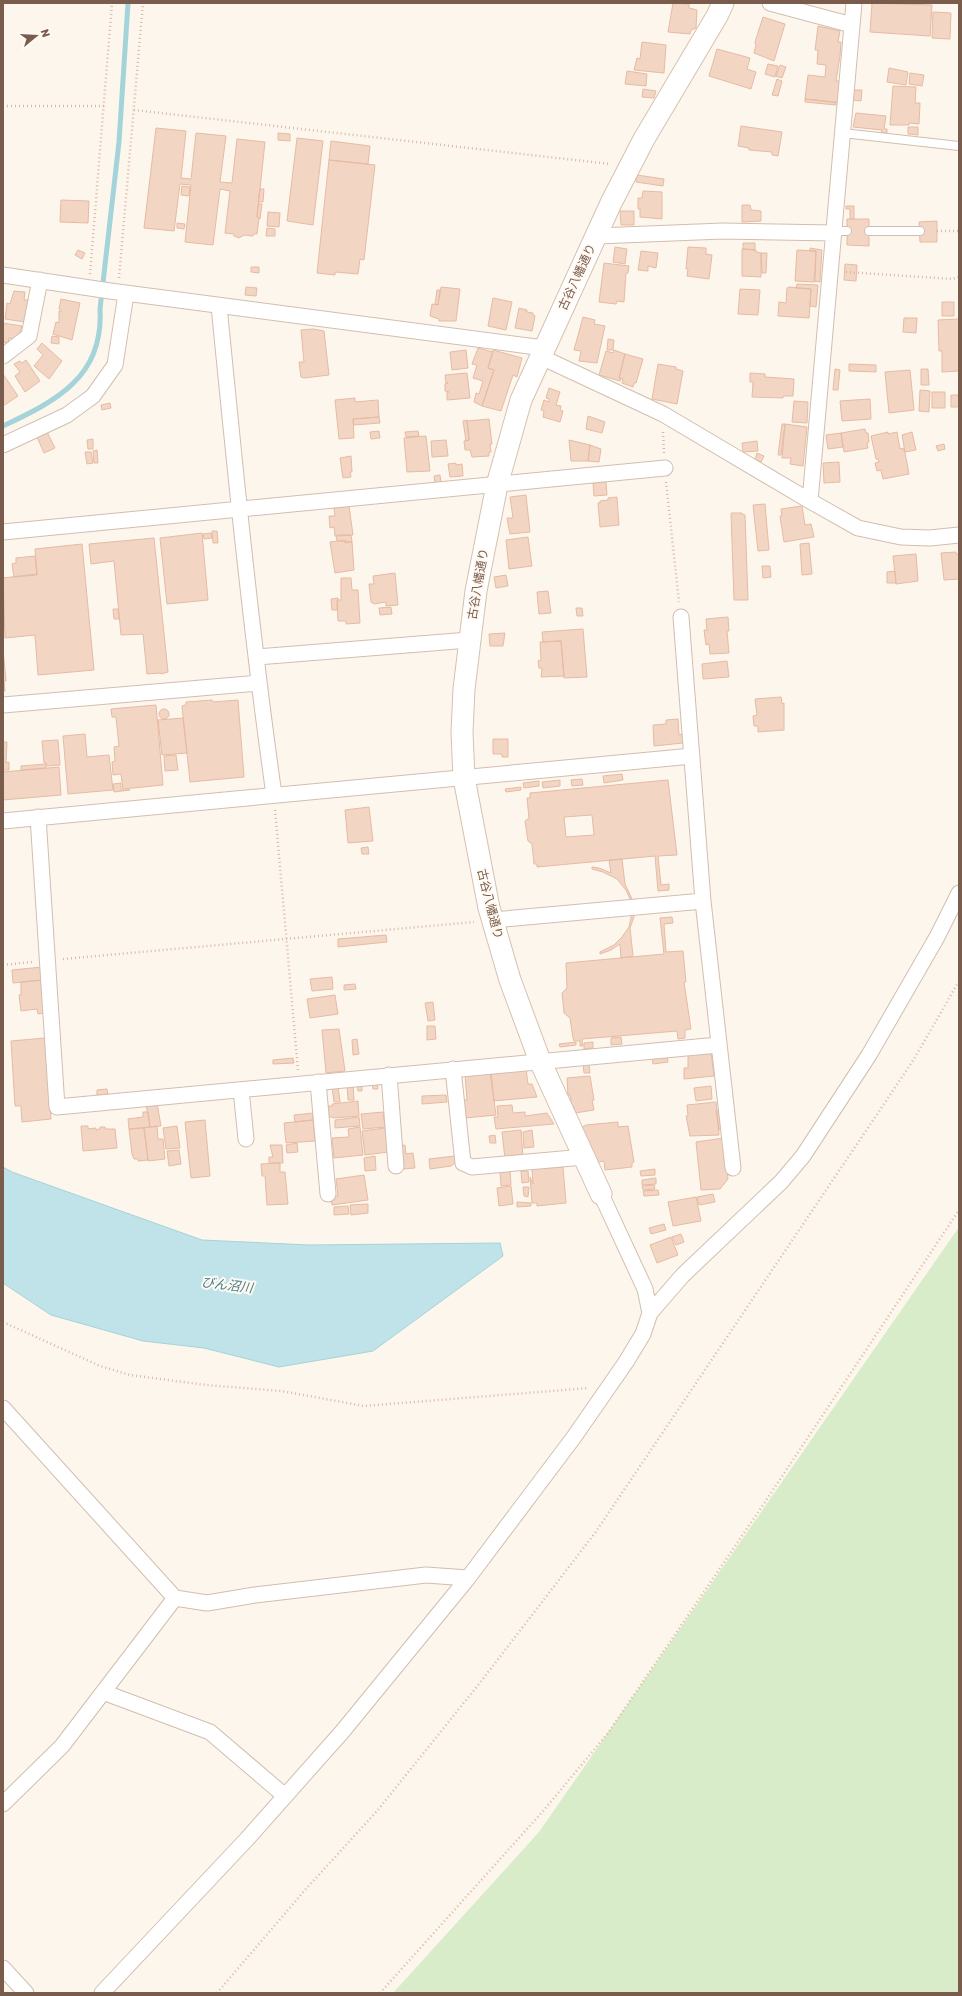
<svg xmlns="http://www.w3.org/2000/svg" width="962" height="1996" font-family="Rubik,'Noto Sans JP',sans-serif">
<rect width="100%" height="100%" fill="#fdf6ec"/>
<!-- green -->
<path fill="#d8ecc9" d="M959 1227V1993H393L539 1832Z"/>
<!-- water -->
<path fill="#bfe3e8" stroke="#a5d3da" d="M3 1167 12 1172 202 1240 309 1245 500 1243 503 1256 373 1351 279 1367 204 1348 143 1341 51 1315 3 1283Z"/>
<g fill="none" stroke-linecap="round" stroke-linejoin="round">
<!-- stream -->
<path stroke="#a5d3da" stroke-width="5" d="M3 426C56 401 104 377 100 309L119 142 128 3"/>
</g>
<!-- building -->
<path fill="#f3d5c3" stroke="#e6bba3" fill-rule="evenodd" d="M673 3 689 4V8L697 10 696 28 691 30 690 34 668 32Z
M872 3 932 5 930 36 870 32Z
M933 12 951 13 950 39 932 38Z
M763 17 785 24 774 61 754 53 756 45 755 42Z
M818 26 840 31 838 42H841L840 56 836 81H840L838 103 805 99 808 75 825 77 826 65 817 64 818 50H815Z
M642 42 666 45 664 73 634 70 637 58 640 59Z
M717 49 750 58 747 69 756 72 751 89 709 76Z
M768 64 778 66 775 77 765 74Z
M780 65 786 67 782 78 776 76Z
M889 68 908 72 906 85 887 82Z
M627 71 647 74 646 86 625 84Z
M910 73 924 75 922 86 909 84Z
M777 79 782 81 778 96 772 95Z
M893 86 916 87 915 103H920L919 124 909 123V125H890Z
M643 89 656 91 654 98 642 97Z
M853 90H862L861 101 852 100Z
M805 99 836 102V105L805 102Z
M856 113 886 116 884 129H887V133H881L882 130 853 127Z
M741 126 782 132 778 156 772 155V152L749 150V148L738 146Z
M908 127H918V135L908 134Z
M156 128 186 131 181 178 191 179 196 133 226 136 220 182 232 183 237 139 265 142 257 217 259 218 257 234H253V236L244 235 239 238 234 236V234L225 233 230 191 220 189 213 245 185 242 191 185 180 184 174 231 144 228Z
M278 133 290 134V141L278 140Z
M297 138 323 141 313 225 287 221Z
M331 141 370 146 368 164 329 160Z
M329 160 375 165 364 260 360 259 358 274 335 272V275L317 273Z
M637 175 664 179 663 186 636 182Z
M182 186 190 187 189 196 181 195Z
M260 189H264L263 202H258Z
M643 191 662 192V219L640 217V209H638V198H642Z
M61 200 89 201 88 223 60 222Z
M258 204H262L260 219 257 217Z
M742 205H750L751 210 761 211V221L742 222Z
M846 206H854V219H850V209H846Z
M620 211H634V225H621Z
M268 212 280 213 279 227 267 226Z
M847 219H869V246L847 245Z
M937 221V242H920L919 222Z
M177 223 185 224 184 229 177 228Z
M267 228 275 229V236H266Z
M743 243H755V250L743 249Z
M615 247 627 249 625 264 613 262Z
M688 247 706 248V254L712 255 709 279 687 276 688 269H686Z
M810 248 822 250 820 282 814 281 816 251H810Z
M742 249 756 250V252L761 253V277L742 276Z
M78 250 85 253 82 259 75 255Z
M797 250 816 251 815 282 795 281Z
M641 251 658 253 656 268 648 266V271L638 270Z
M761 253H767L766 273H762Z
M604 263 629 266 628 273H626L624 302 617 301 616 304 599 302Z
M845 264 857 265 856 281 844 280Z
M251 267H259V273L251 272Z
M797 284 818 285 816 307 810 306 811 289 796 288Z
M246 287 257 288 256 296 245 295Z
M441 287 460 289 456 321H439V319L430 316 432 304 438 305Z
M789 287 811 289 809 318 778 316 779 302 786 303 787 288Z
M740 289 760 290 758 315 738 314Z
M437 290H440L438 305 435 304Z
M14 291 25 292 24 300H28L25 322 5 319 7 303 10 304Z
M493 298 512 302 506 330 488 326Z
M61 299 80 303 72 340 53 334 56 322 59 323V311L61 312V310L59 309Z
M942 302H954V316H942Z
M519 308 527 310V312L533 313V315L535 316 532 331 515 328Z
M583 317 595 320 594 324 605 326 597 363 579 361 581 351 574 350Z
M904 318H917L916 333 903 332Z
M959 319V371L942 372V351H939L938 320Z
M3 323 22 326 19 335 14 339 9 338 8 343 4 342 3 346Z
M313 329 324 331 329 375 304 378 301 377 299 362H304L301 330Z
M52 336 59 337V344L51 343Z
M608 339 614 340 613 350H607Z
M42 343 62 361 49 379 34 366 43 355 37 349Z
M478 348 493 352 488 368 494 370 482 406 474 402 476 393 479 394 483 381 473 378 477 365 472 364Z
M466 350 468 368 452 370 450 352Z
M493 350 522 358 517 377 513 375 501 411 482 406 494 370 488 368Z
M614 350 625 354 619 378H621L620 381 599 375 606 351 613 353Z
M625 354 643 359 636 383H634L633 387 622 383 623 379 619 378Z
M26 360 40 381 25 392 15 376 20 372 14 364 20 361 22 363Z
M658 364 676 367V369L683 371 677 404 652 399Z
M849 364 876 365V372L849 371Z
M835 369 840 370 838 390H833Z
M921 369H928L929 385H921Z
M910 370 914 410 889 413 885 372Z
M467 373 470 398 447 400V392H449L445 391V384L448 383H446L445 375Z
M750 373 765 374V377L794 379 793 396H783V398L752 397 753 382H750Z
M3 374 18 396 3 406Z
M549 388 560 392 556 405 561 406 560 410 563 411 560 422 543 417 544 411 541 410 544 400 549 402V399L546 398Z
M920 390 930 391 929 412 919 411Z
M932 392H945V408H932Z
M951 395H959V407H951Z
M355 398V402L378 400 379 417 353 419 354 438 339 439 335 400Z
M870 399 871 419 842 421 840 401Z
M794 401 808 402 807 423 792 422Z
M110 403 111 408 102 410 101 405Z
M588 416 605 422 602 433 586 429Z
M379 417 380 423 354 425 353 419Z
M489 419 492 444H490L491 452H489V456L472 457 470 450H465L464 441 469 440 467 421Z
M467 420 469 440 466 441 463 421Z
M782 424H785L781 455H778Z
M785 424 807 427 803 466 790 464 791 458H782Z
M865 429 866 433H868L869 442 867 443 868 448 844 452 841 433Z
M379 431 380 438 371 439 370 432Z
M418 431 419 436 406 437 405 432Z
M47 432 55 448 44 453 37 437Z
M888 432V434L897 432 900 449 903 448 905 453 909 474 883 479 881 470 877 471 875 463 879 462 878 459H876L871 436Z
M912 432 916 450 905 452 902 435Z
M841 433 843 447 828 449 826 435Z
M426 436 430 471 407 472 404 438Z
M93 439V449H88L87 440Z
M446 440 448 456 432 457 431 441Z
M569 440 590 445 588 461H571Z
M757 441 758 451 743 452 742 443Z
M944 444 945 449 938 451 936 446Z
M590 445 601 449 599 462 588 461Z
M97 450 98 463H94L93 451Z
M85 452H91L93 463 87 464Z
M757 453 764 456 761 462 755 460Z
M351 456 352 472H350L351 477 343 478 340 458Z
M839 462 840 482 824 483 823 463Z
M456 463V465L462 464 463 476 450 477 448 464Z
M440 475 441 482 435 483 434 476Z
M606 482 607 495 594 496 593 483Z
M526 495 530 532 510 534 507 518H513L510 497Z
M617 497 619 525 600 527 598 503H600V501L608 500V498Z
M765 504 769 550 758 551 753 505Z
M349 506 353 535 335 536 334 527 330 528 329 516H335L334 508Z
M802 506 805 525 811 524 814 537 784 542 780 516H782L781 509Z
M731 513H742V514L745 515 748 600H734Z
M212 531H217L218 543H213Z
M202 533 208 600 167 604 160 538Z
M211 533 212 538 204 539 203 534Z
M339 535H351L352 542 337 541 336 536Z
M528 537 532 566 509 569 506 540Z
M154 538 168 672 161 674V673L147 674 143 634 121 635 114 561 91 564 89 544Z
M345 540V543L352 542 354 570 335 573 330 542Z
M809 543 812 574 802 575 800 544Z
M82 544 94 670 38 675 35 635 5 638 3 578 37 574 35 549Z
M956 552V554H959V579L944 580 941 553Z
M916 554 918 581 896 584 893 556Z
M35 556 37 575 14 577 12 564 16 563V558Z
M762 566H770L771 577 763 578Z
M895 571 896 583H887V572Z
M395 573 398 605 386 606V602L374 604 371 602 369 584H374L373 576Z
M506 575 508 586 496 588 494 577Z
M341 578H351L352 590H358L360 623 346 624V621H338L337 600H341Z
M548 591 551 613 539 614 537 592Z
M338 598 337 610H332L331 599Z
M391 607 392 614 380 615 379 608Z
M576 608H582L583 616H577Z
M113 609H118L119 619H114Z
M728 617 729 631H727L729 653 710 654 709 644 706 645 704 630H707L706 619Z
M583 629 587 677 564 678 561 641 543 642 542 632Z
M505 633 503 646H490L489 634Z
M561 641 564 676 541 677 542 668H539L538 661 541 660 540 642Z
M3 649 6 681H4L5 691H3Z
M727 661 729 677 703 679 702 664Z
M781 697 782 704 784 703V730L758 732V726H754L753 716 757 715 755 699Z
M212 700 213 702 238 700 244 777 190 782 182 706 186 705V702Z
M156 705 163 785 123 789 121 774 113 775 112 762 115 761 114 747 119 746 116 717H112L111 709Z
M159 714a5 5 0 1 1 10 0a5 5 0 1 1-10 0Z
M183 718 187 753 162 755 158 720Z
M678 719 679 735 682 734 683 743 654 746 653 725 666 724V720Z
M85 734 87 757 109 755 113 790 68 794 63 736Z
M493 739H508V757H502V754H493Z
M58 740 60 765 47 766 46 763H44L42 741Z
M3 742H7L6 763 9 762V770H3Z
M176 755 178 770 165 771 164 756Z
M46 764V768L21 770V766Z
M59 767 61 795 3 800V772Z
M622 774 623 780 604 783 603 776Z
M582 779 583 785 572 786 571 780Z
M560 780V786L543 788 542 782Z
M668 780 677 855 658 856 661 885 669 884V890L658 891 655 856 537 867V864H534L532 844 528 841 525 821 529 818 527 798H530V793ZM592 815 594 835 566 837 564 817Z
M539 781V786L524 788 523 783Z
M121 783V790H130L114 792 113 784Z
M521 787V790L506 792 505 789Z
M369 807 373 841 348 843 345 810Z
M368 847 369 854H362L361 848Z
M622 859 625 884 633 901H631L626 890 617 879 603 872 592 869V867L599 868 611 873 609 860Z
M632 913 634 914V917L630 928 633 956 621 958 620 944 611 950 600 954V952L614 945 622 937 629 927Z
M672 917 673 923 664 924 666 952 683 951 686 982H684L691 1029 685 1030V1038L678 1039 677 1031 582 1039 583 1046H580V1041H574L573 1038 570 1018 564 1013 562 993 567 988 566 963 664 954 660 918Z
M386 935 387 942 338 947V939Z
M42 967 43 980 13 983 12 970Z
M332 977 333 989 312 991 310 979Z
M41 980 44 1013 38 1014 37 1009 21 1011 19 995H21V982Z
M355 984 356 989 344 990V985Z
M335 995 338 1014 310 1018 307 999Z
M433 1002 435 1020 428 1021 425 1003Z
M427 1026H435L436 1039 427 1040Z
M339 1029 345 1071 326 1073 322 1030Z
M621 1037 622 1044 611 1045V1038Z
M45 1038 51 1119 22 1122 21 1106H15L11 1041Z
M357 1039 359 1054 353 1055 352 1040Z
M576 1042V1045L560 1047 559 1044Z
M593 1042V1048L584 1049V1043Z
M711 1052 714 1076 684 1079V1068H688V1055Z
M667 1056 668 1062 653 1064 652 1058Z
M293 1058 294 1063 273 1064V1060Z
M589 1063 590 1073H584L583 1064Z
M526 1069 528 1084H532L537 1097 494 1101 491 1072Z
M490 1072 496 1115 465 1118 463 1100H467L465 1074Z
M590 1076 594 1100H592L594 1110 575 1113 574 1107H572L570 1095H568L567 1078Z
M377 1081 378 1089H373L372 1084 362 1085V1091H358L357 1083Z
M347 1085H353L354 1100H348Z
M338 1086 340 1102H334L332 1087Z
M711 1086 712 1099 696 1101 694 1088Z
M107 1089 108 1094 97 1095V1090Z
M446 1095 447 1102 422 1104V1096Z
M358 1101 359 1116 333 1118 332 1117H329L328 1106H333L332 1104Z
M716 1102 719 1135 690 1136 686 1116H688L687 1105Z
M157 1103 161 1126 150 1127 146 1104Z
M512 1105 513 1113 525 1112V1116L547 1113 554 1124 496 1129 494 1117H498L497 1106Z
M716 1110H721L723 1129 719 1130Z
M143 1112H148L150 1127 129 1129 128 1119 143 1117Z
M383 1112 385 1127 363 1129 361 1114Z
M313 1113V1120L295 1122 294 1115Z
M359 1117 360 1126 335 1128V1120Z
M205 1120 210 1176 191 1178 185 1122Z
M313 1120 315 1141 286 1143 284 1123Z
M618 1122V1127L628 1126 634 1162 632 1163V1167L605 1170 604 1161 594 1163 579 1129 586 1125Z
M81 1126H88V1129L96 1128V1130L100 1129V1127H105V1129H115L117 1148 83 1151Z
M157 1126 158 1139H163L165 1159 148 1161 144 1128Z
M177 1126 180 1148 166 1149 163 1128Z
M360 1127 363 1155 334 1158 332 1138 349 1137 348 1129Z
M144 1128 148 1160 138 1161V1159H134L132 1154 129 1129Z
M385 1128 388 1152 365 1155 362 1131Z
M521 1130 523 1157 505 1159 502 1132Z
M532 1130 534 1147 524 1148 523 1132Z
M495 1135 496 1143H490L489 1136Z
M724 1138 728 1179 720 1189 701 1190 696 1142Z
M297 1143 298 1152 287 1153 286 1145Z
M270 1145H282L283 1163H269V1157H273Z
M405 1145 406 1154 413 1153 415 1168 403 1169 400 1146Z
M179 1150 181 1164 169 1166 167 1151Z
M375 1156 376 1170 365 1171 364 1158Z
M455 1156 456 1162 451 1166 430 1169 429 1159Z
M280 1163V1172H285L288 1204 267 1205 265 1176H262L261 1164Z
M563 1167 566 1203 537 1206V1203H532L530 1177 533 1184 532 1169Z
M655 1169V1175L641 1176 640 1171Z
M510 1171 511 1185 501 1186 500 1172Z
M521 1171H528L529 1182 522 1183Z
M364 1175 368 1200 332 1205 331 1197 338 1196 336 1179Z
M656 1178V1184L642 1185V1180Z
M654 1185 655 1189 643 1190 642 1186Z
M511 1186 513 1204 499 1206 497 1188Z
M523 1187H529L528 1197 524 1196Z
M658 1190 659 1195 644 1196 643 1191Z
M713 1194 715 1202 699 1205 697 1197Z
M696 1197 701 1221 673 1226 668 1202Z
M517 1202 531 1203V1206L517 1207Z
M368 1204V1213L351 1215 350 1205Z
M348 1206 349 1214 334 1215V1207Z
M664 1224 666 1230 651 1234 649 1228Z
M681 1234 684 1242 676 1245 672 1237Z
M671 1237 678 1255 657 1263 650 1245Z"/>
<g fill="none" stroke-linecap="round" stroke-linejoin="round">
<defs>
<path id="lane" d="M843 133 959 146
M834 231H847
M869 231H920"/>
<path id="street" d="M770 3 852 25
M597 236 723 231 834 233
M3 275 110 291 544 348
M219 306C235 469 251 632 274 795
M3 356 29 336 40 280
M539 356 663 414 810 501 858 528 901 537 930 538 959 535
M3 445 67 415 93 396 115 365 126 294
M810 501 854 3
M3 532 665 468
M681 617 703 901 733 1168
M257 657 469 640
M3 705 258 683
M38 817 57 1107 718 1045
M3 821 692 756
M493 920 703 901
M453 1069 463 1163 472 1167 584 1157
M389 1075 396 1166
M318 1082 328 1194
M241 1090 246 1139
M650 1313 683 1275 781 1182 803 1156 869 1055 937 937 959 893
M3 1408 175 1598 207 1603 255 1595 426 1575 468 1578
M103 1692 210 1732 285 1796
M3 1804 62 1746 175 1598
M3 1968 26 1993
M102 1993 247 1839 342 1732 468 1578 574 1437 626 1362 643 1334 650 1313 645 1289 601 1194"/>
<path id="secondary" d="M601 1194 540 1061 510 980 489 908 464 778 462 732 464 689 476 591 497 485 521 400 611 203 644 139 717 16 723 3"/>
</defs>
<!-- lane casing -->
<use href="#lane" stroke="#d1beb0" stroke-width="10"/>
<!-- street casing -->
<use href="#street" stroke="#d1beb0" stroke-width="17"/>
<!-- secondary casing -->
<use href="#secondary" stroke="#d6c0b0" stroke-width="23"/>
<!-- path -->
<path stroke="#d9b8a5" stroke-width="2.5" stroke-dasharray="1 3" stroke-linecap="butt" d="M3 106H104
M134 110 610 164
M937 231H959
M846 272 952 279 959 277
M90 274 112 3
M119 278 143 3
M663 432 664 453
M666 482 679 602
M275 810 298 1070
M63 959 474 922
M3 965 32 962
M3 1322 100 1366 130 1375 206 1385 281 1391 364 1406 589 1388
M217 1993 305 1890 377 1811 479 1684 595 1533 884 1104 914 1059 959 981
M380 1993 544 1810 608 1733 761 1508 959 1210"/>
<!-- lane -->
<use href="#lane" stroke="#fff" stroke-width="8"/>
<!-- street -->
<use href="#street" stroke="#fff" stroke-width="15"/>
<!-- secondary -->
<use href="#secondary" stroke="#fff" stroke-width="21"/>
</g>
<g text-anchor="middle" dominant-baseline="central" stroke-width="4" stroke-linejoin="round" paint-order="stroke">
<!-- street labels -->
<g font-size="12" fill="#7a5c4d" stroke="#fffaf3">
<text transform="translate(577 277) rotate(-65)">古谷八幡通り</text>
<text transform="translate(478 584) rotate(-80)">古谷八幡通り</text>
<text transform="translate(490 904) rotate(76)">古谷八幡通り</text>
</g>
<!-- water labels -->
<g font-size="13" font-style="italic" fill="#437c86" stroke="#fffaf3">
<text transform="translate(227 1285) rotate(7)">びん沼川</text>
</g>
</g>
<!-- border -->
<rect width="962" height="1996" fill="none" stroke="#7a5c4d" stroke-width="8"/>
<!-- north arrow -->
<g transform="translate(36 36) rotate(72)" stroke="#fffaf3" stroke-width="3" paint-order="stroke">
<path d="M0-3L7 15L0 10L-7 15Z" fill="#7a5c4d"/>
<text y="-6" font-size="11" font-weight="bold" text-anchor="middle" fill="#7a5c4d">N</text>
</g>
</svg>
